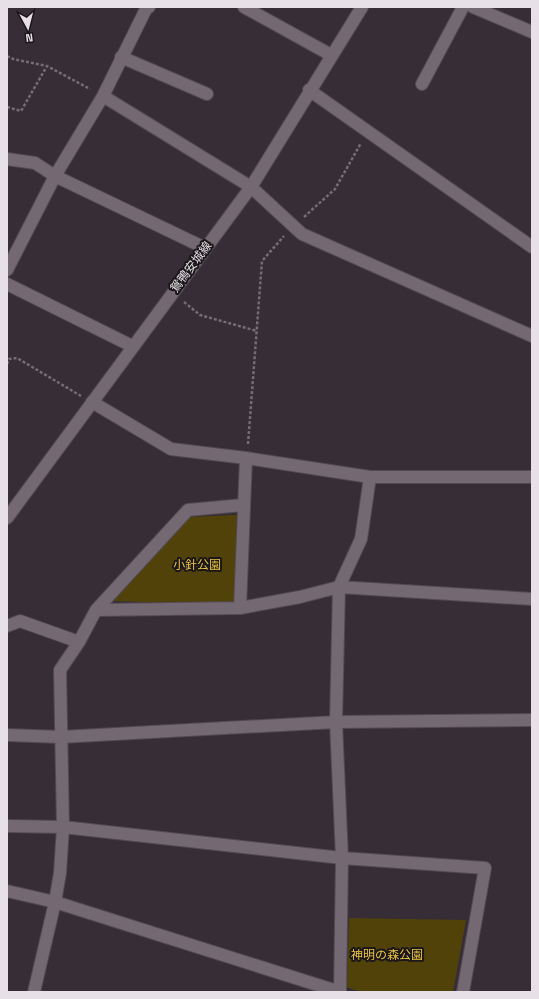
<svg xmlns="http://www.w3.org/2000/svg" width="539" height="999" font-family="'Space Grotesk','Noto Sans JP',sans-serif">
<rect width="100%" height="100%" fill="#372d36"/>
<!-- green -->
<path fill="#514209" d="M237 515 234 605 113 601 189 517Z
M349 918 466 920 453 992H361L347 987Z"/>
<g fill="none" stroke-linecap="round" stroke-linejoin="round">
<defs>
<path id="street" d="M244 7 331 55
M473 7 532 32
M121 57 207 94
M422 84 463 7
M309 90 532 247
M103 96 251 187 302 234 532 336
M7 159 35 163 55 176 205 248
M7 270 55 176 103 96 146 9 149 7
M7 284 132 346
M92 402 171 449 246 458 370 477H532
M240 608 246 458
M96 610 240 608 300 597 339 587 532 599
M7 626 20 621 79 642
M7 735 61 737 336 722 532 720
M7 826 63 827 342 858 485 868 463 992
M7 891 55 902 340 992 342 858 336 722 339 587 361 539 370 477
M34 992 55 902 60 873 63 827 60 670 79 642 96 610 188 510 243 505"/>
<path id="secondary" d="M7 518 251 187 362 7"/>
</defs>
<!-- street casing -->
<use href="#street" stroke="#524a51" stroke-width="14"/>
<!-- secondary casing -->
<use href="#secondary" stroke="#524a51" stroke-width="14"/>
<!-- path -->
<path stroke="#756c74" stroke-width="2.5" stroke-dasharray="3 2" stroke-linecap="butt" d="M7 56 13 59 47 66 90 89
M7 107 21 111 47 66
M304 217 335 189 361 143
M184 302 200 315 257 331
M7 364 9 359 17 358 81 396
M248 444 262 261 284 236"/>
<!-- street -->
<use href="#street" stroke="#746872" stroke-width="12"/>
<!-- secondary -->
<use href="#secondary" stroke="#746872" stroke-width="12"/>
</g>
<g text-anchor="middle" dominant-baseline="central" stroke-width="4" stroke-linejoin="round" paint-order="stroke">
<!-- street labels -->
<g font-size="12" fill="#e7e0e6" stroke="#1b171b">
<text transform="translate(191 267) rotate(-53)">鴛鴨安城線</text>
</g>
<!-- park labels -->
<g font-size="12" fill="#eac441" stroke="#1b171b">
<text x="197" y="565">小針公園</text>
<text x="387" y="955">神明の森公園</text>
</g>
</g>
<!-- border -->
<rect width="539" height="999" fill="none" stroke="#e7e0e6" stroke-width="16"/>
<!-- north arrow -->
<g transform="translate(28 28) rotate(173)" stroke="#1b171b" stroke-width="3" paint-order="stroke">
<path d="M0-3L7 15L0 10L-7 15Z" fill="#e7e0e6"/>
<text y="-6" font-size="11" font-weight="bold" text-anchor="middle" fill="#e7e0e6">N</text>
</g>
</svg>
